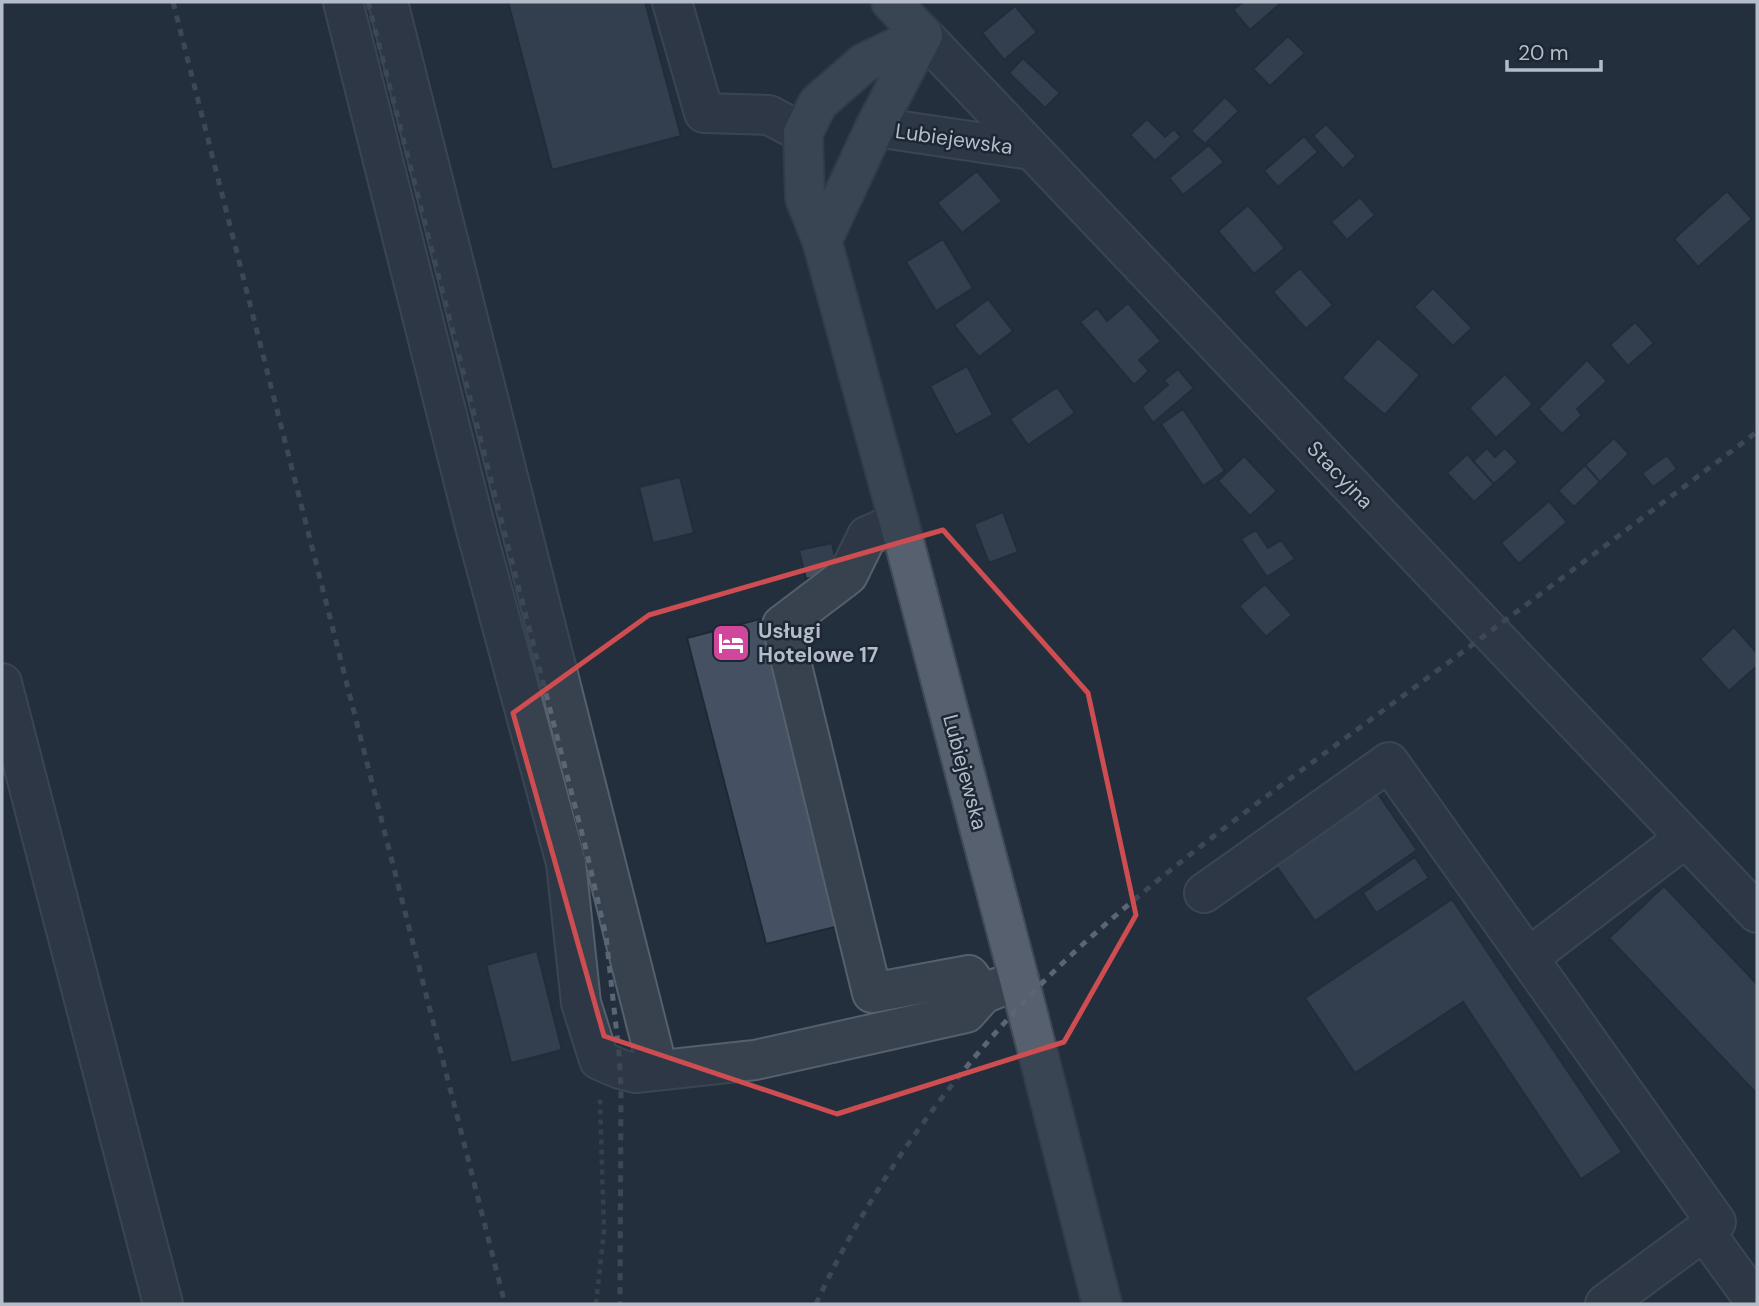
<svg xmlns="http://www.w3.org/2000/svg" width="1759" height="1306" font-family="'DM Sans',sans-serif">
<rect width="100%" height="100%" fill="#242f3e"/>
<!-- building -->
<path fill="#455162" stroke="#1f2835" stroke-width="2" d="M508 2H645L681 136 552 170Z
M1243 2H1282L1250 30 1233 10Z
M1015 6 1037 32 1004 60 982 33Z
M1288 36 1305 53 1270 86 1253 69Z
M1023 58 1060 93 1045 108 1009 73Z
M1225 97 1239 111 1205 144 1191 131Z
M1147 119 1165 137 1174 129 1181 137 1155 161 1130 135Z
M1326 124 1356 156 1343 169 1313 136Z
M1304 136 1318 152 1278 187 1264 171Z
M1209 145 1224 162 1183 195 1169 178Z
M977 171 1002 201 962 233 937 203Z
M1727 191 1752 219 1698 267 1674 239Z
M1360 197 1375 215 1347 240 1331 222Z
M1248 205 1285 248 1254 274 1218 231Z
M943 239 973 288 936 311 906 262Z
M1300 268 1333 305 1306 329 1273 292Z
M1433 288 1472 328 1453 346 1414 307Z
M988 299 1013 331 979 357 954 325Z
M1128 303 1161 341 1139 360 1149 371 1134 385 1080 322 1097 308 1107 321Z
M1635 322 1654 343 1628 366 1610 345Z
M1378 338 1420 375 1385 415 1342 378Z
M1587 360 1607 381 1577 409 1582 415 1562 434 1538 409Z
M967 366 993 415 956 435 930 386Z
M1178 369 1194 388 1153 423 1142 407 1168 385 1164 380Z
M1505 374 1533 404 1496 438 1469 408Z
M1057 387 1075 413 1028 445 1010 419Z
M1183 409 1225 471 1203 486 1161 424Z
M1614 438 1629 454 1600 482 1585 465Z
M1487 448 1495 457 1505 448 1518 462 1494 484 1473 461Z
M1467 454 1494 484 1474 502 1447 473Z
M1667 455 1677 469 1653 487 1642 473Z
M1244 456 1277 491 1250 516 1218 481Z
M1585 465 1600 482 1574 507 1558 491Z
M680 477 694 533 653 543 639 487Z
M1549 501 1567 522 1519 564 1501 543Z
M1003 512 1018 552 989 563 974 524Z
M1256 530 1268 548 1281 540 1295 559 1267 577 1241 539Z
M832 543 838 571 806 579 799 550Z
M1265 584 1292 615 1266 637 1239 606Z
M760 619 839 926 766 944 687 638Z
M1734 627 1757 653V666L1729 691 1700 659Z
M1374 788 1417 850 1315 921 1272 860Z
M1415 857 1429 878 1376 913 1363 893Z
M1664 886 1757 984V1094L1609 938Z
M1452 899 1622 1152 1581 1179 1463 1002 1355 1073 1305 998Z
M537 951 562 1050 511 1063 486 965Z"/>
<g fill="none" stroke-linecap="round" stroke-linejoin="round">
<defs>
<path id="minor" d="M343 2 475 526 566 863 581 1003 599 1060 620 1069 635 1073 755 1060 966 1013 983 994 1019 979
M388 2 658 1070
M672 2 704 113 769 115 803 133
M923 35 1757 913
M875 127 1032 150
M899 522 867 536 848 575 782 625 872 993 969 975 983 994
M2 683 163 1304
M1204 893 1389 762 1716 1222 1605 1304
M1528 958 1685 838
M1704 1231 1757 1304"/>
<path id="major" d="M891 2 923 35
M923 35 864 63 818 103 803 133 805 198 822 241 899 522 1019 979 1102 1304
M822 241 875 127 923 35"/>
</defs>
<!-- minor casing -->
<use href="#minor" stroke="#565f6c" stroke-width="42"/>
<!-- major casing -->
<use href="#major" stroke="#414a57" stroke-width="42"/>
<!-- path -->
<path stroke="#44595c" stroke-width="4.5" stroke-dasharray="5 5" stroke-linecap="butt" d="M596 1304 604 1231 600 1099"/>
<!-- minor -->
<use href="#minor" stroke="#38414e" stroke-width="38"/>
<!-- major -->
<use href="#major" stroke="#56606e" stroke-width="38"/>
<!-- rail -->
<path stroke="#5a6575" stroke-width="5" stroke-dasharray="7 7" stroke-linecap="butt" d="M173 2 505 1304
M368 2 585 845 606 936 619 1053 621 1088 620 1304
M816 1304C876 1173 975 1042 1082 945 1181 856 1290 779 1396 701 1517 612 1637 522 1757 432"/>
</g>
<!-- marked area -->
<path d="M0 0H1759V1306H0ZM943 530 1088 693 1136 915 1064 1042 837 1114 604 1036 513 713 649 615Z" fill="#242f3e" fill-opacity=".55" fill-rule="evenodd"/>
<path fill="none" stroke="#ce4d50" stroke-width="5" stroke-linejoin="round" d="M943 530 1088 693 1136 915 1064 1042 837 1114 604 1036 513 713 649 615Z"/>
<!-- icons -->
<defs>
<symbol id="hotel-square" viewBox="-11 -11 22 22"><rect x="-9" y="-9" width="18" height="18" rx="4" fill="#d1479c" stroke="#1d2633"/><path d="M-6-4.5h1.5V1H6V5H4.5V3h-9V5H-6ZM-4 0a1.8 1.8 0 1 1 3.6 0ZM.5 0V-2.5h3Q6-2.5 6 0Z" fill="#fff"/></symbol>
</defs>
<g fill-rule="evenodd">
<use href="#hotel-square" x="709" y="621" width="44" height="44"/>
</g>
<g text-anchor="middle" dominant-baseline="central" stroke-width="5" stroke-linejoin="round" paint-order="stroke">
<!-- street labels -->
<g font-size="21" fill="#b4bcc9" stroke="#1d2633">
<text transform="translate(954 139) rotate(8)">Lubiejewska</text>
<text transform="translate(1340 475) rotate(46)">Stacyjna</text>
<text transform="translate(965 772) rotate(75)">Lubiejewska</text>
</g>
<!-- poi labels -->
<g font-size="21" font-weight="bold" fill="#b4bcc9" stroke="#1d2633" text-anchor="start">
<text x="758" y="631">Usługi<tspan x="758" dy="24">Hotelowe 17</tspan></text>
</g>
</g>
<!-- border -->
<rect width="1759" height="1306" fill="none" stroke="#b4bcc9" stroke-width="7"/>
<!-- scale -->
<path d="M1507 60v10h94v-10" fill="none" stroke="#b4bcc9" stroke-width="3.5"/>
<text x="1518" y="60" font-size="21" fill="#b4bcc9" stroke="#1d2633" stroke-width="5" paint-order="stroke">20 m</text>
</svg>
